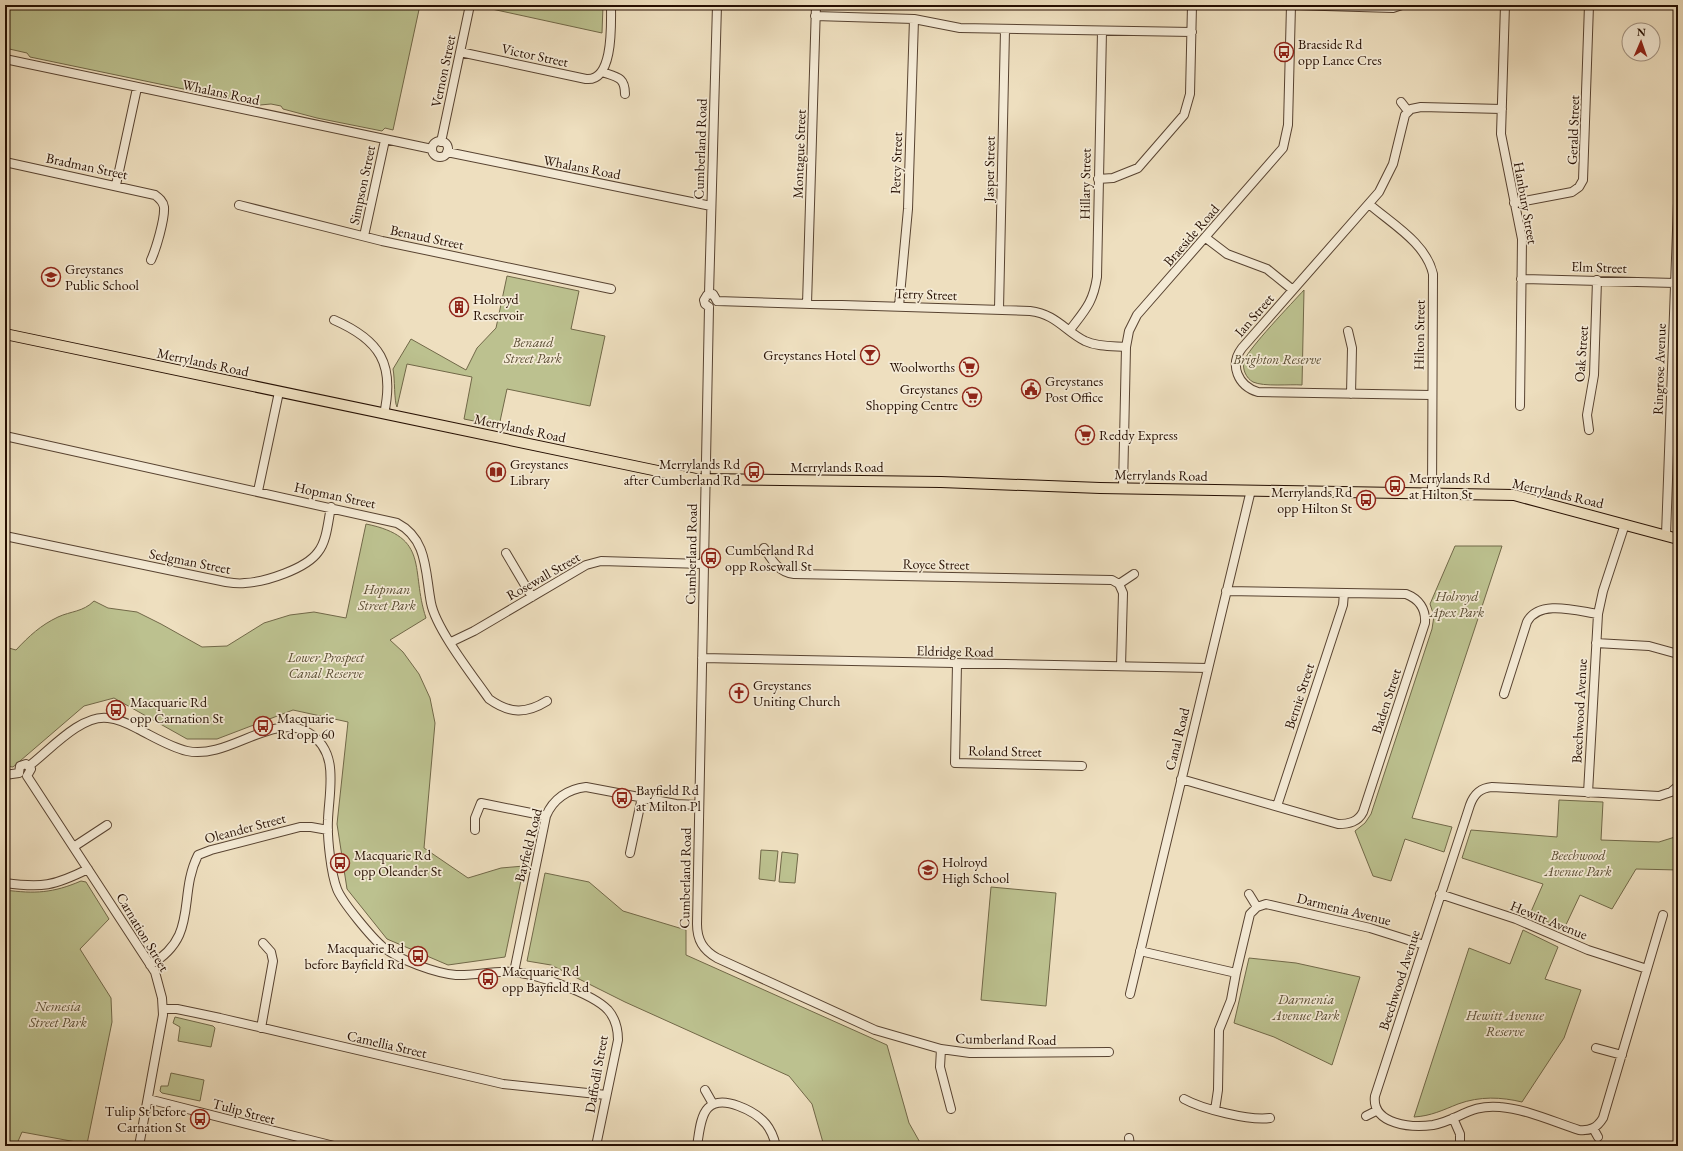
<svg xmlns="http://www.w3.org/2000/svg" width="1683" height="1151" font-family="'EB Garamond',serif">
<rect width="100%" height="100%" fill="#eedfbf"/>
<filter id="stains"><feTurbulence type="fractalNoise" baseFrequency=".005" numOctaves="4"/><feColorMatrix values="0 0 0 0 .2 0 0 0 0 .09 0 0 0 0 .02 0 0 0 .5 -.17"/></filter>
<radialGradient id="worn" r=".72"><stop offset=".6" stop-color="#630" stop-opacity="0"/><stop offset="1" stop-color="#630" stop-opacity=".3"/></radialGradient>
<!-- green -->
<path fill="#bcc18f" stroke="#716848" d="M5 5H420L393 130 385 128 382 131 317 118 283 109 281 106 271 104 260 105 30 57 27 53 5 48Z
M478 5H603L602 33 478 6Z
M507 276 579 291 571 329 605 336 590 406 507 389 499 426 464 419 472 377 407 364 397 407C394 402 395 378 393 369L411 339 466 370 477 348 496 328Z
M1304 290 1302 385C1290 384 1264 387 1253 382 1246 378 1242 369 1244 361 1247 350 1293 302 1304 290Z
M366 524C431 537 410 570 426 618L390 640 403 652 419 674 430 698 435 723 424 848 468 878 501 868 524 866 505 957 448 965 387 939 347 889 337 824 348 722 293 710 217 739H187L114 698 84 706 13 767 5 766V647L16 650C29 636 41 625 58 617 71 611 83 612 94 601L108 608 137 612 161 624 202 647 227 646 264 623 290 615 314 612 346 618Z
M1455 546H1502L1412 818 1452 827 1444 852 1405 839 1391 881 1373 876 1355 831 1365 823 1371 814 1432 629 1434 616 1430 604Z
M1559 800 1603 802 1601 840 1659 842 1678 836V870L1636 869 1612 909 1580 895 1564 929 1530 914 1543 884 1462 858 1471 830 1557 837Z
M761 850 778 851 775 881 759 879Z
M782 852 798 854 795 883 779 882Z
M545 873 589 882 623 911 686 930V955L887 1045 909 1123 922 1146H824L812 1104 789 1076 625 1002 551 965 527 961Z
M81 881 86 882 109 919 80 949 111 998 112 1022 87 1144 22 1132 16 1146H5V890C35 894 53 893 81 881Z
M991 887 1056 893 1046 1006 981 1000Z
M1523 930 1558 947 1545 979 1581 990 1564 1038 1522 1102C1501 1097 1480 1096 1458 1104 1443 1110 1431 1116 1414 1117L1469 948 1510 964Z
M1249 958 1296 963 1360 977 1332 1065 1274 1037 1234 1023Z
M175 1017 213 1026 215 1028 211 1047 178 1041 180 1027 173 1023Z
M171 1073 204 1080 200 1101 162 1093 160 1091 161 1086H168Z"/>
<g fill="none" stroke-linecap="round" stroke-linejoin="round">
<defs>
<path id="minor" d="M1291 5 1393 8 1402 5
M1505 5 1501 134 1522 239 1520 406
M815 16 914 19 960 28 1192 32
M460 52 586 79C614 82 611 23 611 5
M5 59 432 149
M602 72C617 77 625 77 625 94
M1401 102 1408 111
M432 149a8 8 0 1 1 16 0a8 8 0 1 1-16 0Z
M441 142 470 5
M447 152 711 206
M5 162 155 195C159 198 163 201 164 207 165 219 156 249 151 260
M1098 179 1113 178 1138 168 1184 115 1190 94 1192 5
M116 185 137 88
M1514 203 1572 192 1579 187 1583 180 1589 5
M1369 204C1392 224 1426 243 1433 274L1432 494
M239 205 382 241 611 289
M364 236 385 140
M1206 238 1227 254 1267 269 1293 290
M1521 279 1675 283
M709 294 717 5
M717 301 1030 311C1056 314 1065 331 1085 341 1098 347 1113 346 1126 347
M807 304 816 5
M899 306 908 209 914 19
M709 307 697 924C697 940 703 950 717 958L875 1030 941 1049 970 1053 1109 1052
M709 307 705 304 704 300 707 295 713 294 717 301
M999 309 1005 30
M334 320C380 340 395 364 384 414
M1070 330C1085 310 1093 303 1097 277L1102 31
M1348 331 1352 348 1351 394
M1431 395 1258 392C1238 386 1229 365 1242 348L1379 192 1393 164 1405 115 1411 109 1421 107 1502 109
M1589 430 1587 415 1594 375 1597 280
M5 436 397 523C428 539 425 572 431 603 436 629 473 676 489 699 510 714 526 714 547 701
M1123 488 1126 347 1129 331 1137 315 1283 148 1288 125 1291 5
M258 491 279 392
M1666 535 1678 203
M5 536 226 582C232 583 239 584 245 583 265 582 306 569 318 552 327 541 328 521 331 507
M764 548C772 560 778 572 794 574L1112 580 1119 584 1123 593 1121 666
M506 553 532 597
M1119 584 1134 574
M451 642 474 631 586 565 601 561 703 564
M1596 643 1649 646 1678 654
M702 658 1208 668
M957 664 955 763 1082 766
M1504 694 1527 622C1539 599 1577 611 1598 614
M29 766C49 751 81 714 108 718 119 719 129 724 138 729 154 737 170 747 187 751 229 760 272 711 309 733 340 752 329 790 328 820 327 837 331 874 337 889 342 902 372 938 383 947 399 960 435 973 456 975 475 976 494 970 513 972 536 974 592 993 608 1010 615 1018 618 1030 618 1040L596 1146
M19 773 20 766 26 764 31 769 27 776
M5 775 19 773
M27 776 155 972 162 998 163 1015 139 1146
M1181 779 1338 824C1349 824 1358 822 1363 812L1425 623C1426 609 1419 599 1406 594L1226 591
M1588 793 1598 614 1603 591 1625 524
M1277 806 1343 605 1344 593
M475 830V818L481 803 546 816
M75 846 107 825
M630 853 642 797
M5 883C42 888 54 886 88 869
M1249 894 1257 907
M1440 894 1516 919 1588 950 1647 969
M1663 915 1603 1118C1597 1128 1590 1131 1579 1130 1554 1122 1526 1109 1500 1107 1470 1104 1459 1120 1433 1125 1413 1128 1371 1125 1375 1096L1470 805C1474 794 1480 788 1492 787L1659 796 1671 792 1678 786
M1140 951 1236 973 1250 914 1257 907 1266 904 1370 928 1424 945
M150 965C200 936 177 897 198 855L211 850 300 827H311L328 830
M514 972 546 816C553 799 568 789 586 787L676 804 699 805
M1130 994 1251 490
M163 1009H177L220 1018 503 1084 606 1095
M261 1028 273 961 271 952 263 943
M1596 1048 1622 1055
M941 1049 940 1067 951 1109
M705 1090 713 1104
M148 1099 334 1146
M1184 1099C1202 1109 1250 1121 1270 1118
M1215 1110 1218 1090 1219 1030 1231 1000 1236 973
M1366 1116 1376 1111
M1453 1118 1460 1134V1146
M1593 1128 1598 1137
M1129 1138 1130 1146
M697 1146C699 1135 700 1116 708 1108 722 1094 755 1111 766 1124 771 1130 774 1138 776 1146"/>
<path id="major" d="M5 334 696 479 941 482 1100 488 1514 495 1678 539"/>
</defs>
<!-- minor casing -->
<use href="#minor" stroke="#584331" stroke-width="10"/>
<!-- major casing -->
<use href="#major" stroke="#260f02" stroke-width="12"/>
<!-- minor -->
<use href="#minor" stroke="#f4ead5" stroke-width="8"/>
<!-- major -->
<use href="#major" stroke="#eedfbf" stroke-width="10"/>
</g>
<!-- icons -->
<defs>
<symbol id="bus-ring" viewBox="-11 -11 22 22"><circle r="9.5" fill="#f4ead5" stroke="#8f2418" stroke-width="1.5"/><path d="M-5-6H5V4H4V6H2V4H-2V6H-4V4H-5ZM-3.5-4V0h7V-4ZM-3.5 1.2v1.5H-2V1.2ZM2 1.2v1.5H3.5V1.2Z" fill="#8f2418"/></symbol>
<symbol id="school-ring" viewBox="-11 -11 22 22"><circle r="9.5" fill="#f4ead5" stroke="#8f2418" stroke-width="1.5"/><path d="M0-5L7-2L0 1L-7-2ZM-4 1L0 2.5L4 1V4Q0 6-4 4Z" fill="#8f2418"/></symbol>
<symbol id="building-ring" viewBox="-11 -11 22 22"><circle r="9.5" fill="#f4ead5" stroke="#8f2418" stroke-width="1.5"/><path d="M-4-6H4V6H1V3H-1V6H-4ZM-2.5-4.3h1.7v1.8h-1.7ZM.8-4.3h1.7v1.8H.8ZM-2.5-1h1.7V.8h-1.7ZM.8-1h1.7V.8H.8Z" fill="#8f2418"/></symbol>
<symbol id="bar-ring" viewBox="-11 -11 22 22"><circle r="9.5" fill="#f4ead5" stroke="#8f2418" stroke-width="1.5"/><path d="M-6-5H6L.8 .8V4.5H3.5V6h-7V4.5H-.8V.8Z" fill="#8f2418"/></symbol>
<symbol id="supermarket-ring" viewBox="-11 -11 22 22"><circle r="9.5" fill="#f4ead5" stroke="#8f2418" stroke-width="1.5"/><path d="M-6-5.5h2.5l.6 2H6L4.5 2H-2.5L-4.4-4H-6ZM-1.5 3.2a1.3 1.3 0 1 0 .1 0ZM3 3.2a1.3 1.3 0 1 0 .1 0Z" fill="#8f2418"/></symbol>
<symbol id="civic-ring" viewBox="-11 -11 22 22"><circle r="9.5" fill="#f4ead5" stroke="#8f2418" stroke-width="1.5"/><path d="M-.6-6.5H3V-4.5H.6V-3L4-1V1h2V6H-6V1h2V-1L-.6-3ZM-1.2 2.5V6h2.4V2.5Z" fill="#8f2418"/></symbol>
<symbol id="library-ring" viewBox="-11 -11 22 22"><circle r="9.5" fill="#f4ead5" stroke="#8f2418" stroke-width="1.5"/><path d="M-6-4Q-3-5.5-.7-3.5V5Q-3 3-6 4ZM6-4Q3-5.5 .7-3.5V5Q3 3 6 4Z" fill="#8f2418"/></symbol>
<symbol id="church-ring" viewBox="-11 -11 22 22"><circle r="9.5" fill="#f4ead5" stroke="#8f2418" stroke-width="1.5"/><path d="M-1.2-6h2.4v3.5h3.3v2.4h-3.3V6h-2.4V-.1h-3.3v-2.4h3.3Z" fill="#8f2418"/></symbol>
</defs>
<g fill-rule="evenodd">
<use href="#bus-ring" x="1273" y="41" width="22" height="22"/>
<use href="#school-ring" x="40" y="266" width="22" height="22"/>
<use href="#building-ring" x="448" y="296" width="22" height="22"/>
<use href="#bar-ring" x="859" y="344" width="22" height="22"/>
<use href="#supermarket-ring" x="958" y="356" width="22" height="22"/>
<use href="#civic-ring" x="1020" y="378" width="22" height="22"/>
<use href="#supermarket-ring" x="961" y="386" width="22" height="22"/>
<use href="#supermarket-ring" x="1074" y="424" width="22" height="22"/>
<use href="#library-ring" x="485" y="461" width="22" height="22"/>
<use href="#bus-ring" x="743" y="461" width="22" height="22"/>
<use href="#bus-ring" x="1384" y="475" width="22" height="22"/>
<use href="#bus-ring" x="1355" y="489" width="22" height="22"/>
<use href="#bus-ring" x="700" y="547" width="22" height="22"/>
<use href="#church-ring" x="728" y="682" width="22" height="22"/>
<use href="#bus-ring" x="105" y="699" width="22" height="22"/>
<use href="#bus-ring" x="252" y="715" width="22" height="22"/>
<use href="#bus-ring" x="611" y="787" width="22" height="22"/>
<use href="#bus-ring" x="329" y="852" width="22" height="22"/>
<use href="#school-ring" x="917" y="859" width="22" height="22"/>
<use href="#bus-ring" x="407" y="945" width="22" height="22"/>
<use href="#bus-ring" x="477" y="968" width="22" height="22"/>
<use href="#bus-ring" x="189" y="1108" width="22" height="22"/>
</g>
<g text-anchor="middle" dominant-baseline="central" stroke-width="3.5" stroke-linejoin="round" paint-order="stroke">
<!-- poi labels -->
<g font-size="14" fill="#260f02" stroke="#f4ead5" text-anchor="start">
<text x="1298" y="44">Braeside Rd<tspan x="1298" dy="16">opp Lance Cres</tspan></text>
<text x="65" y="269">Greystanes<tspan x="65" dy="16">Public School</tspan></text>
<text x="473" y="299">Holroyd<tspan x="473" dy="16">Reservoir</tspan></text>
<text x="856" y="355" text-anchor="end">Greystanes Hotel</text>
<text x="955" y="367" text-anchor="end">Woolworths</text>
<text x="1045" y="381">Greystanes<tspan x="1045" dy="16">Post Office</tspan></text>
<text x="958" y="389" text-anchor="end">Greystanes<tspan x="958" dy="16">Shopping Centre</tspan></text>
<text x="1099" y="435">Reddy Express</text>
<text x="510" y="464">Greystanes<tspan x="510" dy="16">Library</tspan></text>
<text x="740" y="464" text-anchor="end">Merrylands Rd<tspan x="740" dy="16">after Cumberland Rd</tspan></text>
<text x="1409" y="478">Merrylands Rd<tspan x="1409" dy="16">at Hilton St</tspan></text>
<text x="1352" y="492" text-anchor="end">Merrylands Rd<tspan x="1352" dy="16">opp Hilton St</tspan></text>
<text x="725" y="550">Cumberland Rd<tspan x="725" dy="16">opp Rosewall St</tspan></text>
<text x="753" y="685">Greystanes<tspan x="753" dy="16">Uniting Church</tspan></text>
<text x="130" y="702">Macquarie Rd<tspan x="130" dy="16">opp Carnation St</tspan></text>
<text x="277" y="718">Macquarie<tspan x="277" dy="16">Rd opp 60</tspan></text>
<text x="636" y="790">Bayfield Rd<tspan x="636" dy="16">at Milton Pl</tspan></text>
<text x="354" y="855">Macquarie Rd<tspan x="354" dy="16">opp Oleander St</tspan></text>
<text x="942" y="862">Holroyd<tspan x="942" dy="16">High School</tspan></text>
<text x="404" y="948" text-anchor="end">Macquarie Rd<tspan x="404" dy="16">before Bayfield Rd</tspan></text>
<text x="502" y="971">Macquarie Rd<tspan x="502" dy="16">opp Bayfield Rd</tspan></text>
<text x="186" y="1111" text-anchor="end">Tulip St before<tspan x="186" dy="16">Carnation St</tspan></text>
</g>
<!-- street labels -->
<g font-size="14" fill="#260f02" stroke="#f4ead5">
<text transform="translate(535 55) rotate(12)">Victor Street</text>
<text transform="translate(443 71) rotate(-78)">Vernon Street</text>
<text transform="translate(221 92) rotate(12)">Whalans Road</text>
<text transform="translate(1573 130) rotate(-88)">Gerald Street</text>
<text transform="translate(700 149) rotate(-88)">Cumberland Road</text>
<text transform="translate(799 154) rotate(-88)">Montague Street</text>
<text transform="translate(896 163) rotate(-88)">Percy Street</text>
<text transform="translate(87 166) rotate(12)">Bradman Street</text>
<text transform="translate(582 167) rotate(11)">Whalans Road</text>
<text transform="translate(989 169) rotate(-89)">Jasper Street</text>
<text transform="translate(1085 184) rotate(-89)">Hillary Street</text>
<text transform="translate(362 185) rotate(-78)">Simpson Street</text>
<text transform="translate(1526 203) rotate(80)">Hanbury Street</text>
<text transform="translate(1191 235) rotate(-49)">Braeside Road</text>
<text transform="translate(427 237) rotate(12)">Benaud Street</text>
<text transform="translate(1599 267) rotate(2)">Elm Street</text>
<text transform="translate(926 294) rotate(2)">Terry Street</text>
<text transform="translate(1254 315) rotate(-49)">Ian Street</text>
<text transform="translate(1419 335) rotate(-89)">Hilton Street</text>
<text transform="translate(1581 354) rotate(-86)">Oak Street</text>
<text transform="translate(203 362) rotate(12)">Merrylands Road</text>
<text transform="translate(1659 369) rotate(-88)">Ringrose Avenue</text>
<text transform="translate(520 428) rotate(12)">Merrylands Road</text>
<text x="837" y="467">Merrylands Road</text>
<text transform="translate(1161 475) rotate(1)">Merrylands Road</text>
<text transform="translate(1558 493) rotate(13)">Merrylands Road</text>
<text transform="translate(335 495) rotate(12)">Hopman Street</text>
<text transform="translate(691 554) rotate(-89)">Cumberland Road</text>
<text transform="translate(190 561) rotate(11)">Sedgman Street</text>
<text transform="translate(936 564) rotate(1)">Royce Street</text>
<text transform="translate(543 576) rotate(-30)">Rosewall Street</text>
<text transform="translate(955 651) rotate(1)">Eldridge Road</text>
<text transform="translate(1299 696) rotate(-72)">Bernie Street</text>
<text transform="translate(1386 701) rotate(-72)">Baden Street</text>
<text transform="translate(1579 711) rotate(-87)">Beechwood Avenue</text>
<text transform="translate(1177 739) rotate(-76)">Canal Road</text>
<text transform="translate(1005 751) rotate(1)">Roland Street</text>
<text transform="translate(245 828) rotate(-15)">Oleander Street</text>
<text transform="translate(528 845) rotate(-76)">Bayfield Road</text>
<text transform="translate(685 878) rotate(-89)">Cumberland Road</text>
<text transform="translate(1344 909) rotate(14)">Darmenia Avenue</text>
<text transform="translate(1549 920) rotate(22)">Hewitt Avenue</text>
<text transform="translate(143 932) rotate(59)">Carnation Street</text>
<text transform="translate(1399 980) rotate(-72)">Beechwood Avenue</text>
<text transform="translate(1006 1039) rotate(1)">Cumberland Road</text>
<text transform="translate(387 1044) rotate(13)">Camellia Street</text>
<text transform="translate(596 1074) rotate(-80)">Daffodil Street</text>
<text transform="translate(244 1111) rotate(15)">Tulip Street</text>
</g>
<!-- park labels -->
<g font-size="14" font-style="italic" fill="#5a4d33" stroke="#f4ead5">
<text x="533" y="342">Benaud<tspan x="533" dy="16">Street Park</tspan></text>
<text x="1277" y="359">Brighton Reserve</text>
<text x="387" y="589">Hopman<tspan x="387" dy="16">Street Park</tspan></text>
<text x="1457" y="596">Holroyd<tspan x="1457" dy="16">Apex Park</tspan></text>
<text x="326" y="657">Lower Prospect<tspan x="326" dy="16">Canal Reserve</tspan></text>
<text x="1578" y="855">Beechwood<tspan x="1578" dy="16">Avenue Park</tspan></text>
<text x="1306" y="999">Darmenia<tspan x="1306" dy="16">Avenue Park</tspan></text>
<text x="58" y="1006">Nemesia<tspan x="58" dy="16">Street Park</tspan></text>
<text x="1505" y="1015">Hewitt Avenue<tspan x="1505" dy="16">Reserve</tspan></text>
</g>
</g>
<!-- margin -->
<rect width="1683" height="1151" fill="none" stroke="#eedfbf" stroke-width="20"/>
<rect x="6" y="6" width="1671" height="1139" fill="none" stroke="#260f02" stroke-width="2"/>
<rect x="10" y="10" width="1663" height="1131" fill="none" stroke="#260f02"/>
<!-- north arrow -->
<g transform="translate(1641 42) rotate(2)"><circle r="19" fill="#f4ead5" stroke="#a29281"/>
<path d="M0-3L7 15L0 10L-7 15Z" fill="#8f2418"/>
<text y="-6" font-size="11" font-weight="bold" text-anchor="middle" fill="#260f02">N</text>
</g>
<rect width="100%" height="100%" filter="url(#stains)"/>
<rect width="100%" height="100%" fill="url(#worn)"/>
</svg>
